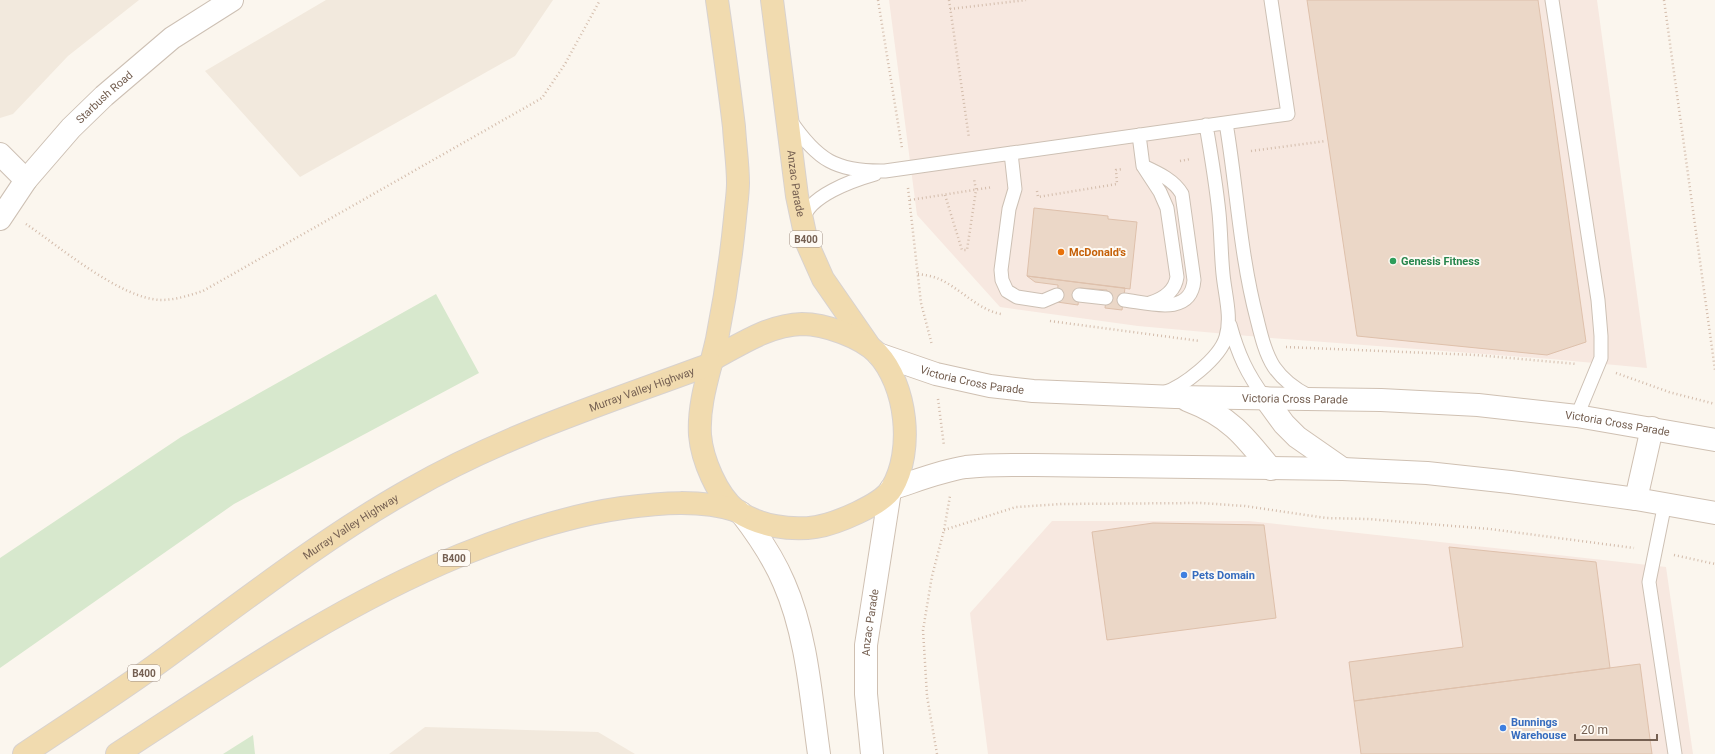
<svg xmlns="http://www.w3.org/2000/svg" width="1715" height="754" font-family="Roboto,sans-serif">
<rect width="100%" height="100%" fill="#fbf6ee"/>
<!-- residential -->
<path fill="#f2e9dd" d="M0 0H139L68 56 13 114 0 118Z
M326 0H553L515 56 300 177 205 71Z
M425 727 598 732 635 754H389Z"/>
<!-- commercial -->
<path fill="#f7e8e0" d="M889 0H1597L1647 368 1551 359 1271 338 1138 326 1000 307 917 215Z
M1052 521H1249L1666 567 1693 754H988L970 613Z"/>
<!-- green -->
<path fill="#d7e8cd" d="M436 294 479 373 234 504 0 668V558L181 437Z
M253 735 255 754H223Z"/>
<!-- building -->
<path fill="#ebd7c7" stroke="#dec0ab" d="M1307 0H1538L1586 342 1547 355 1357 336Z
M1034 208 1108 216V219L1137 222 1130 289 1027 276Z
M1027 276 1125 288 1122 310 1105 308 1107 290 1080 288 1078 305 1057 302 1058 285 1035 282Z
M1153 523 1264 525 1276 618 1107 640 1092 532Z
M1449 547 1596 562 1610 668 1354 701 1349 662 1463 647Z
M1640 664 1652 754H1361L1354 701Z"/>
<g fill="none" stroke-linecap="round" stroke-linejoin="round">
<defs>
<path id="lane" d="M1552 0 1598 300 1601 336V358L1577 416
M790 120C817 160 836 172 885 171L1288 114 1271 0
M1226 123C1237 188 1240 255 1257 319 1261 335 1265 353 1274 367 1283 380 1295 389 1309 396
M1011 153 1015 189 1009 209 1001 270 1002 280 1007 291 1017 297 1043 301 1057 295
M1143 166 1160 192 1167 208 1177 277C1175 291 1163 299 1150 303
M803 221C807 196 854 180 875 174
M1079 295 1106 298
M1124 300C1149 303 1191 317 1194 280L1182 194C1174 180 1158 173 1143 166L1139 135
M1230 325C1238 354 1247 374 1265 398
M1163 393C1183 387 1220 358 1226 337 1232 317 1225 295 1223 274 1221 254 1221 233 1219 213 1216 184 1211 154 1206 125
M1665 503 1649 582 1675 754"/>
<g id="street">
<path d="M0 154 26 180"/>
<path id="s1" d="M0 219 26 180 71 128 104 96 172 38 232 0"/>
</g>
<g id="secondary">
<path id="s2" d="M878 354 936 374 990 386 1033 391 1175 397 1381 400 1478 405 1577 416 1715 440"/>
<path d="M1265 398 1284 424 1297 437 1343 469"/>
<path d="M1187 400C1229 416 1244 435 1271 469"/>
<path d="M891 489C916 481 940 471 966 467 989 464 1012 465 1034 465L1343 469 1427 473 1510 482 1636 499 1715 513"/>
<path d="M1636 499 1652 428"/>
<path d="M741 513C758 535 773 557 784 583 807 635 811 698 819 754"/>
<path id="s3" d="M872 754 866 694V645L890 491"/>
</g>
<g id="primary">
<path id="s4" d="M772 0 797 196 807 243 823 279 868 344"/>
<path d="M713 359C741 344 769 325 802 324 825 324 861 337 877 353 907 385 914 451 892 488 882 505 835 524 816 527 791 531 759 526 737 511 717 496 702 459 700 435 698 402 710 371 717 339 725 299 731 259 735 218 736 206 738 194 738 183 738 164 735 145 734 127 729 84 723 42 717 0"/>
<path id="s5" d="M24 754C67 725 111 697 153 667 237 606 319 541 409 490 504 435 609 402 711 364"/>
<path d="M117 754C228 682 337 606 461 555 513 534 566 516 622 508 660 503 700 499 738 511"/>
</g>
</defs>
<!-- lane casing -->
<use href="#lane" stroke="#cdc0b4" stroke-width="15"/>
<!-- street casing -->
<use href="#street" stroke="#cdc0b4" stroke-width="24"/>
<!-- secondary casing -->
<use href="#secondary" stroke="#cfc0b2" stroke-width="24"/>
<!-- primary casing -->
<use href="#primary" stroke="#d8d2cf" stroke-width="24"/>
<!-- path -->
<path stroke="#d3bcab" stroke-width="2.5" stroke-dasharray="1 3" stroke-linecap="butt" d="M878 0 902 148
M949 0 969 138
M1664 0 1715 370
M950 9 1026 0
M1251 151 1326 141
M1180 161 1191 159
M908 188 921 303 932 345
M1037 191 1038 197 1117 184 1116 170 1123 169
M945 195 962 250H967L976 190 974 179
M910 200 993 187
M26 224C60 247 121 299 161 300 176 300 190 295 203 291L542 98 565 64 600 0
M918 274C925 275 933 276 939 279 960 288 978 310 1001 314
M1050 321 1200 341
M1286 347 1476 355 1577 364
M1616 373 1669 392 1715 404
M938 399 944 446
M944 530 1016 507 1062 504 1201 503 1245 506 1326 518 1368 519 1490 529 1634 548
M1674 555 1715 564
M937 754 927 696 923 630 932 576 944 530 950 496"/>
<!-- lane -->
<use href="#lane" stroke="#fff" stroke-width="13"/>
<!-- street -->
<use href="#street" stroke="#fff" stroke-width="22"/>
<!-- secondary -->
<use href="#secondary" stroke="#fff" stroke-width="22"/>
<!-- primary -->
<use href="#primary" stroke="#f1dbaf" stroke-width="22"/>
</g>
<!-- markers -->
<circle fill="#e8710a" stroke="#fefaf4" stroke-width="1.5" cx="1061" cy="252" r="4"/>
<circle fill="#2e9e5b" stroke="#fefaf4" stroke-width="1.5" cx="1393" cy="261" r="4"/>
<g fill="#3f7fe0" stroke="#fefaf4" stroke-width="1.5">
<circle cx="1184" cy="575" r="4"/>
<circle cx="1503" cy="728" r="4"/>
</g>
<g text-anchor="middle" dominant-baseline="central" stroke-width="4" stroke-linejoin="round" paint-order="stroke">
<!-- shield labels -->
<g fill="#fefaf4" stroke="#9e8e83" stroke-width="1">
<rect x="790" y="231" width="32" height="16" rx="3"/>
<rect x="438" y="550" width="32" height="16" rx="3"/>
<rect x="128" y="665" width="32" height="16" rx="3"/>
</g>
<g font-size="10" font-weight="bold" fill="#756052">
<text x="806" y="239">B400</text>
<text x="454" y="558">B400</text>
<text x="144" y="673">B400</text>
</g>
<!-- street labels -->
<g font-size="11" fill="#756052" stroke="#fefaf4">
<text stroke="none"><textPath href="#s1" startOffset="161">Starbush Road</textPath></text>
<text stroke="none"><textPath href="#s4" startOffset="185">Anzac Parade</textPath></text>
<text stroke="none"><textPath href="#s2" startOffset="98">Victoria Cross Parade</textPath></text>
<text stroke="none"><textPath href="#s5" startOffset="721">Murray Valley Highway</textPath></text>
<text stroke="none"><textPath href="#s2" startOffset="422">Victoria Cross Parade</textPath></text>
<text stroke="none"><textPath href="#s2" startOffset="746">Victoria Cross Parade</textPath></text>
<text stroke="none"><textPath href="#s5" startOffset="398">Murray Valley Highway</textPath></text>
<text stroke="none"><textPath href="#s3" startOffset="132">Anzac Parade</textPath></text>
</g>
<!-- food labels -->
<g font-size="11" font-weight="bold" fill="#c56008" stroke="#fefaf4" text-anchor="start">
<text x="1069" y="252">McDonald's</text>
</g>
<!-- leisure labels -->
<g font-size="11" font-weight="bold" fill="#27864d" stroke="#fefaf4" text-anchor="start">
<text x="1401" y="261">Genesis Fitness</text>
</g>
<!-- shop labels -->
<g font-size="11" font-weight="bold" fill="#366cbe" stroke="#fefaf4" text-anchor="start">
<text x="1192" y="575">Pets Domain</text>
<text x="1511" y="722">Bunnings<tspan x="1511" dy="13">Warehouse</tspan></text>
</g>
</g>
<!-- scale -->
<path d="M1575 734v6h82v-6" fill="none" stroke="#756052" stroke-width="2"/>
<text x="1581" y="734" font-size="12" fill="#756052" stroke="#fefaf4" stroke-width="3" paint-order="stroke">20 m</text>
</svg>
